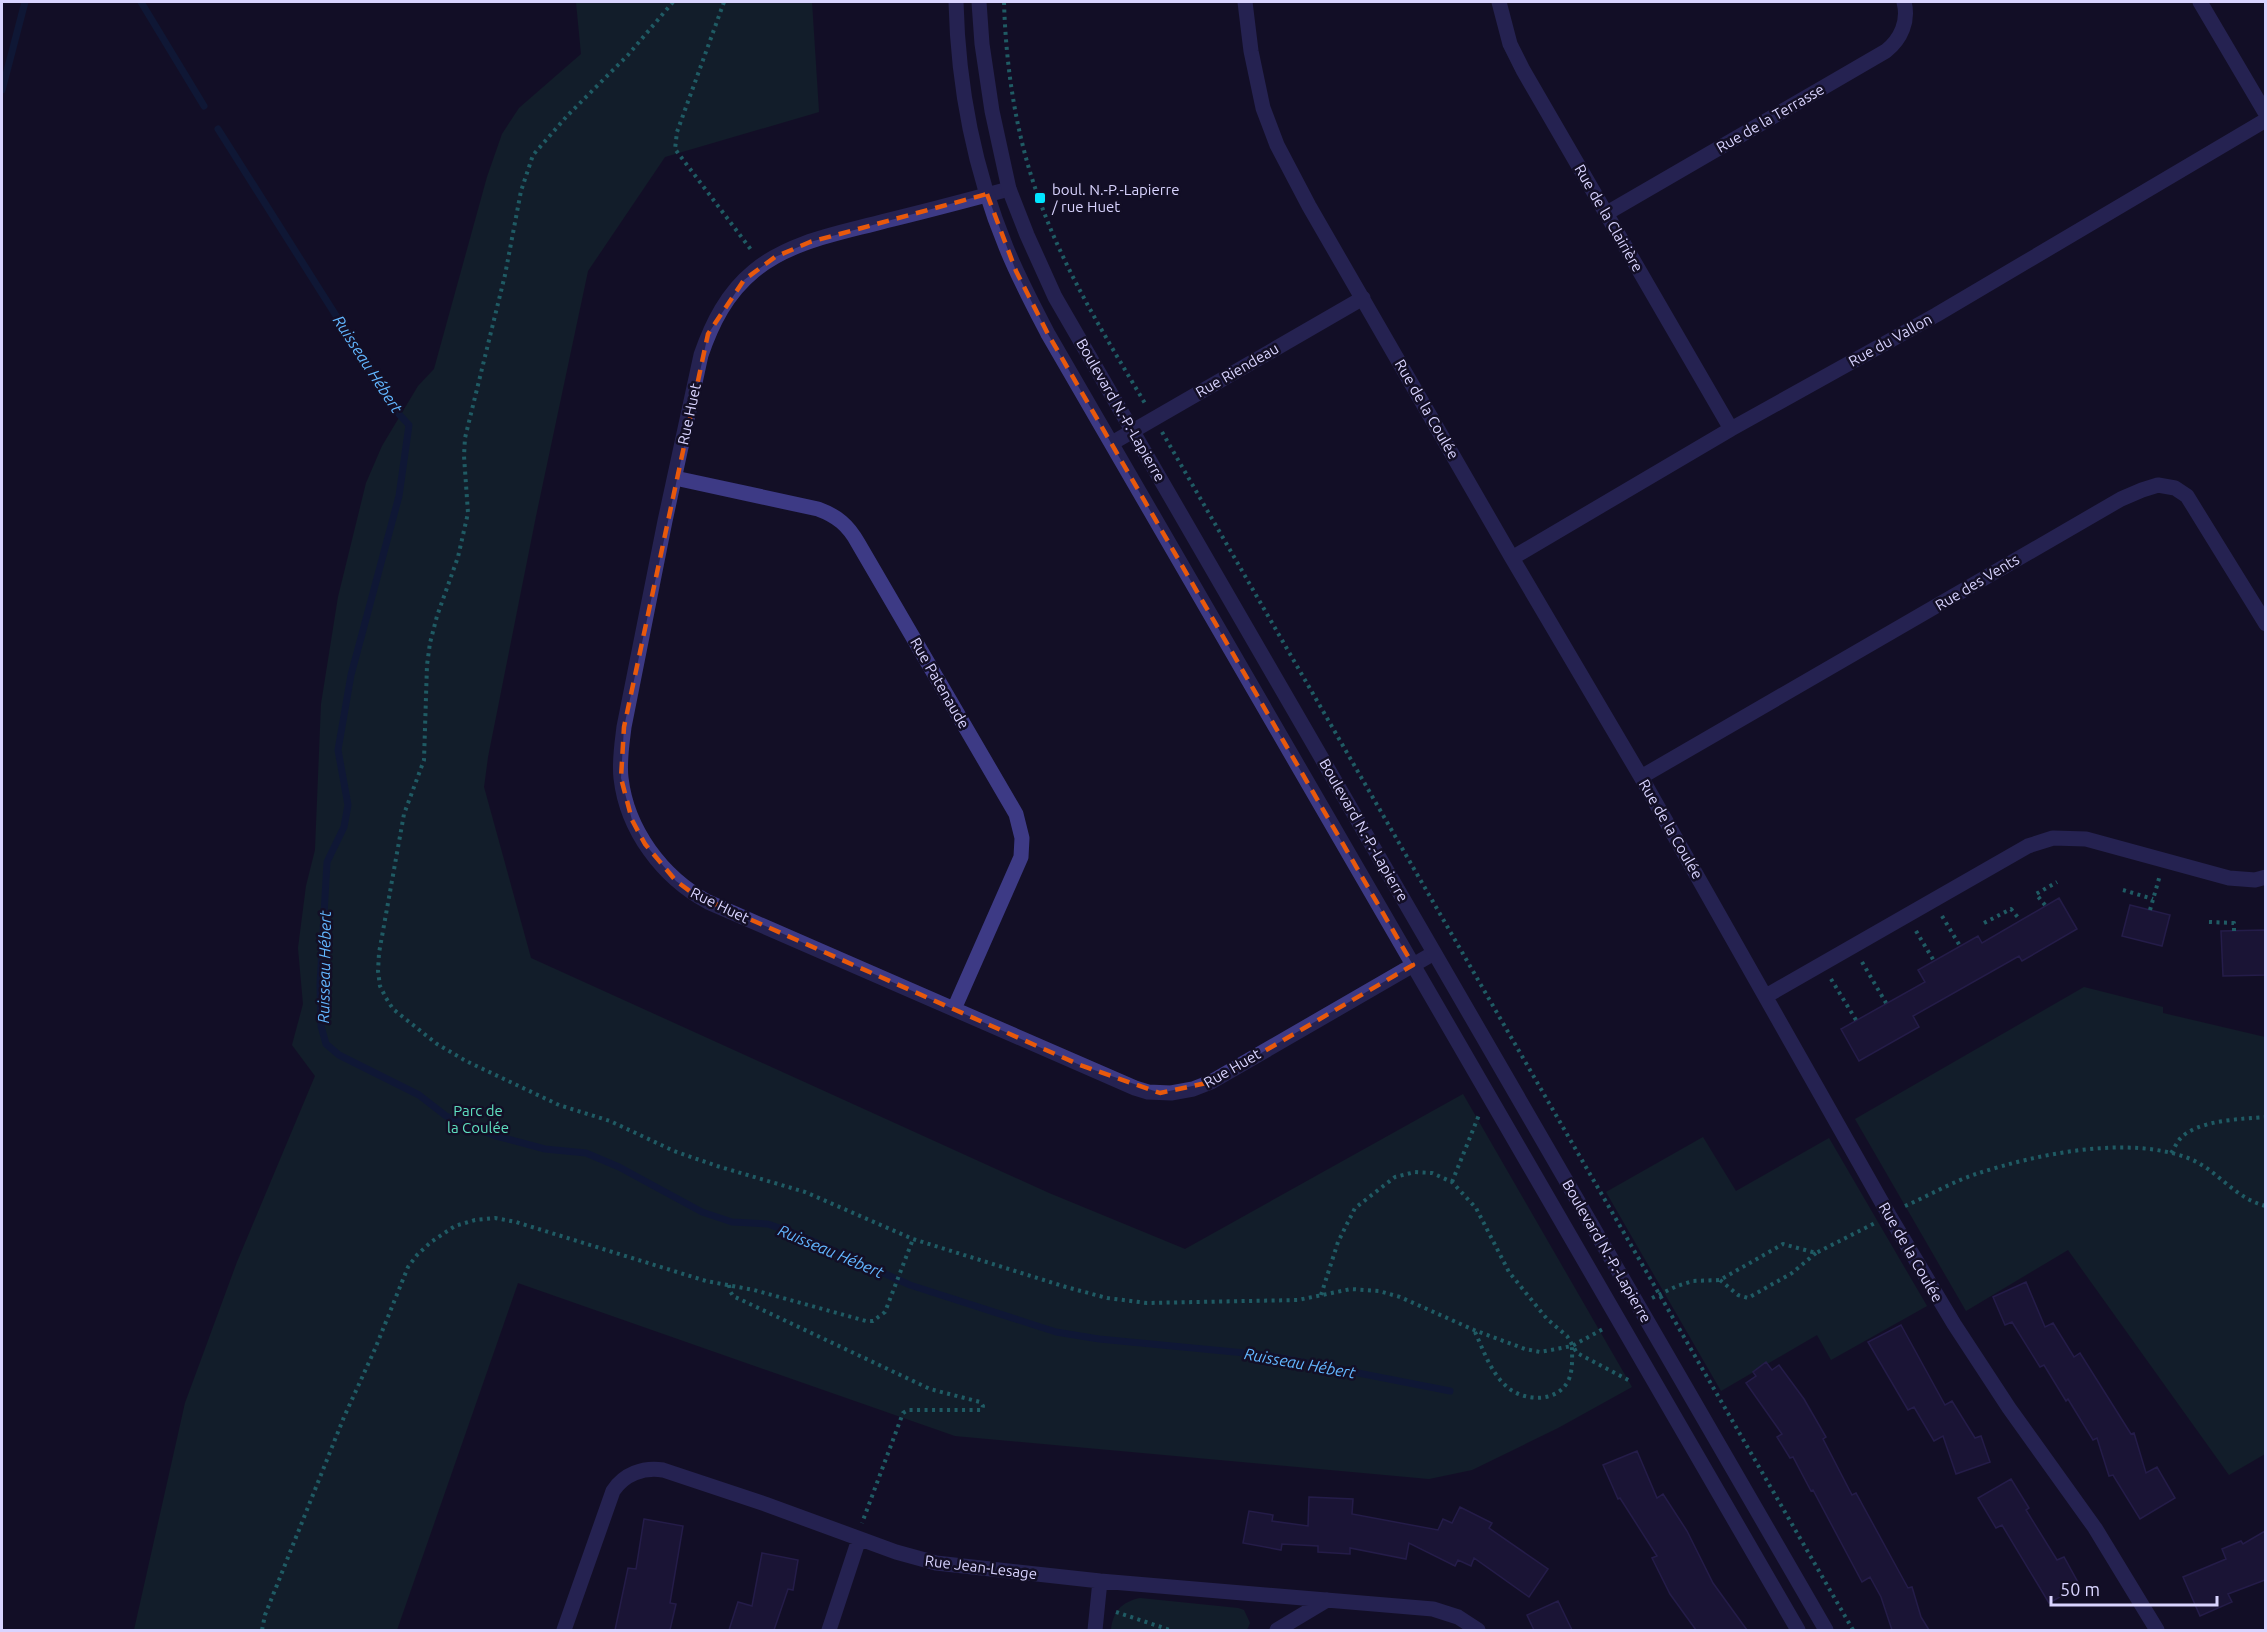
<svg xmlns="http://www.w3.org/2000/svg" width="2267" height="1632" font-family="Ubuntu,sans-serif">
<rect width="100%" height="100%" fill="#130f26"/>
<!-- green -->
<path fill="#12302f" d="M576 2H812L819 112 665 157 588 271 536 516 488 757 484 787 531 958 1049 1193 1185 1249 1463 1094 1632 1387 1558 1428 1472 1470 1429 1479 955 1436 518 1283 397 1630H134L185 1403 237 1262 315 1076 292 1045 303 1004 298 948 306 886 315 850 321 704 338 597 366 483 382 446 418 386 434 369 487 177 502 134 519 108 581 54Z
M2084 987 2163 1007V1013L2265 1037V1454L2229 1475 2068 1250 1966 1311 1855 1119Z
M1703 1137 1736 1191 1829 1138 1927 1306 1831 1360 1817 1335 1721 1391 1606 1192Z
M1140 1598 1238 1608 1244 1610 1250 1623 1247 1630H1111C1113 1612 1121 1602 1140 1598Z"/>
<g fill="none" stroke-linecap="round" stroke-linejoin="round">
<!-- stream -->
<path stroke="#0c2248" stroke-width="7" d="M141 2 204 106
M2 90 25 2
M218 129 397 412 409 425 399 496 351 675 338 750 348 805 344 827 327 862 320 984 321 1026 326 1044 339 1055 419 1095 446 1116 496 1136 545 1149 586 1153 619 1167 702 1212 732 1222 768 1224 799 1235 910 1285 1056 1332 1099 1339 1266 1355 1450 1391"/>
</g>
<!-- building -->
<path fill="#241b47" stroke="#3b2d73" stroke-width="1.5" d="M2059 898 2077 929 2022 961 2019 956 1913 1016 1919 1027 1859 1061 1841 1029 1925 982 1918 970 1978 936 1982 943Z
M2130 905 2170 915 2162 946 2122 936Z
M2265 930V975L2223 976 2221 931Z
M2026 1282 2045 1327 2053 1323 2074 1357 2080 1353 2131 1434 2134 1433 2146 1473 2157 1467 2175 1498 2140 1519 2113 1475 2109 1476 2097 1438 2093 1440 2068 1399 2066 1401 2044 1365 2040 1367 2012 1322 2005 1325 1993 1297Z
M1901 1325 1945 1405 1952 1401 1975 1438 1981 1436 1990 1462 1956 1474 1943 1436 1934 1441 1914 1407 1908 1410 1868 1342Z
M1766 1362 1772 1370 1779 1365 1804 1399 1826 1437 1823 1439 1852 1495 1856 1493 1908 1588 1912 1587 1921 1617 1929 1630H1892L1881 1597 1870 1577 1862 1582 1813 1490 1811 1491 1793 1457 1790 1458 1777 1437 1782 1434 1746 1383 1756 1376 1753 1372Z
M1637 1451 1657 1498 1663 1494 1687 1531 1713 1583 1747 1630H1696L1670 1594 1652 1558 1657 1556 1620 1498 1618 1499 1603 1465Z
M2011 1479 2029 1508 2026 1510 2057 1560 2064 1557 2080 1586 2049 1603 2002 1525 1996 1528 1978 1498Z
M1309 1497 1353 1499 1352 1514 1438 1530 1443 1519 1452 1523 1460 1507 1492 1523 1489 1528 1548 1569 1529 1597 1474 1558 1471 1566 1458 1560 1455 1566 1409 1543 1406 1559 1350 1548V1554L1318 1552V1546L1282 1544 1281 1550 1243 1543 1249 1511 1273 1515 1272 1521 1308 1526Z
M644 1519 683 1526 670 1603 676 1604 670 1630H615L628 1568 636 1569Z
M2265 1531V1580L2228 1594 2232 1602 2200 1616 2183 1577 2226 1559 2222 1549 2241 1541 2243 1544Z
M762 1553 798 1560 793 1590 788 1589 774 1630H729L738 1602 752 1606Z
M1558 1601 1572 1630H1534L1527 1615Z"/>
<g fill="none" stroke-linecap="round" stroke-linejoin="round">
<!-- path -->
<path stroke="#2fb8b0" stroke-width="4" stroke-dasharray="3 4.5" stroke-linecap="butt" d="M673 2 628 55 567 116 533 155 521 191 505 275 465 438 464 456 468 513 458 557 437 616 430 643 427 665 424 760 404 814 379 953 378 971 380 986 386 998 393 1009 437 1044 466 1061 559 1105 610 1121 674 1151 717 1166 805 1192 913 1239 1066 1287 1107 1298 1147 1303 1298 1300 1351 1289 1379 1291 1400 1297 1474 1330 1525 1349 1540 1352 1572 1346 1603 1329
M724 2 677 132 675 149 752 251
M1004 2C1006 71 1017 142 1042 207 1068 277 1108 341 1146 405
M1162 432 1853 1630
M2123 890 2153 899
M2045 905 2036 894 2057 882
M2150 910 2160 875
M1942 916 1960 946
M2209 922 2234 923V931
M2266 922V924
M1984 923 2011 909 2020 920
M1916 931 1934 961
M1862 962 1886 1003
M1831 979 1856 1020
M2171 1153C2174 1149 2176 1144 2179 1140 2195 1120 2241 1119 2266 1117
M1452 1182 1479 1115
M1905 1206C1928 1196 1952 1182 1976 1174 2037 1154 2127 1135 2188 1158 2217 1169 2235 1199 2266 1206
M1720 1280 1738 1295 1748 1298 1792 1273 1816 1253
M729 1285 730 1291 733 1296 930 1389 980 1402 983 1406 982 1410H908L903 1413 862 1523
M1321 1295 1338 1242 1355 1208 1395 1177 1415 1172 1432 1173 1452 1182 1476 1208 1509 1272 1547 1319 1567 1336 1577 1353 1632 1382
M1652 1298 1677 1286 1693 1281 1720 1280 1783 1244 1816 1253 1875 1223
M1475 1332C1483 1349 1490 1371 1505 1385 1522 1402 1558 1404 1569 1379 1573 1369 1572 1357 1572 1347
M1116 1612 1170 1630
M262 1630 265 1615 344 1417 375 1349 408 1267 417 1255 431 1242 455 1226 475 1220 495 1218 516 1222 706 1281 754 1290 866 1321H873L885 1312 913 1239"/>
<!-- minor -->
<path stroke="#3d3a85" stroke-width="15" d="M1245 2 1251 51 1263 108 1277 145 1309 206 1512 558 1641 777 1889 1215 1954 1324 2009 1408 2095 1528 2157 1630
M1499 2 1510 44 1523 70 1731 429
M2200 2 2266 114
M1009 189C968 200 927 211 885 221 841 233 790 241 754 271 727 293 712 323 701 355L665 521 624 727C622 744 619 761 621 778 627 830 662 877 708 902L1135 1088 1148 1092 1171 1093 1193 1089 1211 1082 1434 953
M1607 213 1886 51C1901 39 1909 21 1904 2
M1112 443 1363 298
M675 478 818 509C837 516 848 525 858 543L1016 814 1022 838 1021 857 954 1009
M1512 558 1731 429 1936 315 2266 120
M1641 777 2121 499 2142 490 2158 485 2175 488 2187 496 2266 624
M1766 996 2028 846 2053 838 2086 839 2229 878 2255 880 2266 877
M564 1630 613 1491C624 1474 643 1467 663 1470L765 1504 896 1552 936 1563 1100 1581 1433 1609 1458 1617 1478 1630
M829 1630 859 1539
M1095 1630 1100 1581
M1277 1630 1327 1600"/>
<!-- tertiary -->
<path stroke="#3d3a85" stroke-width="15" d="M956 2C958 85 974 169 1006 247 1018 277 1033 305 1048 334L1798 1630
M979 2 982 44 992 111 1009 189 1027 235 1055 297 1826 1630"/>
</g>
<!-- marked area -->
<path d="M0 0H2267V1632H0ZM987 194 1016 271 1048 334 1413 965 1211 1082 1160 1093 1080 1065 695 895 676 881 645 844 632 820 621 778 624 727 708 334 744 280 775 257 810 242Z" fill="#130f26" fill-opacity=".55" fill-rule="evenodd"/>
<path fill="none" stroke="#e8590c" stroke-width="4.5" stroke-dasharray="12 8" stroke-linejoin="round" d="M987 194 1016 271 1048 334 1413 965 1211 1082 1160 1093 1080 1065 695 895 676 881 645 844 632 820 621 778 624 727 708 334 744 280 775 257 810 242Z"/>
<!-- markers -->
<rect fill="#00e5ff" stroke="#130f26" stroke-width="2" x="1034" y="192" width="12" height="12" rx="3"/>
<g text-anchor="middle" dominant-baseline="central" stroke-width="5" stroke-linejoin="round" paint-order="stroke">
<!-- street labels -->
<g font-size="15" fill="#d9d4ff" stroke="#130f26">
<text transform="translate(1770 118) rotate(-30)">Rue de la Terrasse</text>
<text transform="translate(1609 218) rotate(60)">Rue de la Clairière</text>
<text transform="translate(1890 340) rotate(-29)">Rue du Vallon</text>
<text transform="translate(1237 370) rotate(-30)">Rue Riendeau</text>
<text transform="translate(1427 409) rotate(60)">Rue de la Coulée</text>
<text transform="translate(1121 410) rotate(60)">Boulevard N.-P.-Lapierre</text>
<text transform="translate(689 414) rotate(-78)">Rue Huet</text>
<text transform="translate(1977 582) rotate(-31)">Rue des Vents</text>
<text transform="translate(940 683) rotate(60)">Rue Patenaude</text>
<text transform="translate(1671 829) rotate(60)">Rue de la Coulée</text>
<text transform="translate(1364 830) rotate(60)">Boulevard N.-P.-Lapierre</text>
<text transform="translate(720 905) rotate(26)">Rue Huet</text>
<text transform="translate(1232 1068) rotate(-30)">Rue Huet</text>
<text transform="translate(1607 1251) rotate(60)">Boulevard N.-P.-Lapierre</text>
<text transform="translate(1911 1252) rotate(60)">Rue de la Coulée</text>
<text transform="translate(981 1567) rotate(7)">Rue Jean-Lesage</text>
</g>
<!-- poi labels -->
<g font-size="15" fill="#d9d4ff" stroke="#130f26" text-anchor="start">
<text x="1052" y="189">boul. N.-P.-Lapierre<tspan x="1052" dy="17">/ rue Huet</tspan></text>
</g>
<!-- park labels -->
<g font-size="15" fill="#5fe0c0" stroke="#130f26">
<text x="478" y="1110">Parc de<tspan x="478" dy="17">la Coulée</tspan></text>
</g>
<!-- water labels -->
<g font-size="16" font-style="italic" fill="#62b6ff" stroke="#130f26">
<text transform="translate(368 364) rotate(57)">Ruisseau Hébert</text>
<text transform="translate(324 967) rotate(-89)">Ruisseau Hébert</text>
<text transform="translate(831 1251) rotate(23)">Ruisseau Hébert</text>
<text transform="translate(1300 1363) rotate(10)">Ruisseau Hébert</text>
</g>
</g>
<!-- border -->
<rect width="2267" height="1632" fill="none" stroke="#d9d4ff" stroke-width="6"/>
<!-- scale -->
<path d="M2051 1596v9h166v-9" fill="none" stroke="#d9d4ff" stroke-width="3"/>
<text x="2060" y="1596" font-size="18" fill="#d9d4ff" stroke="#130f26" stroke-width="4.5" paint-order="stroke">50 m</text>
</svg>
